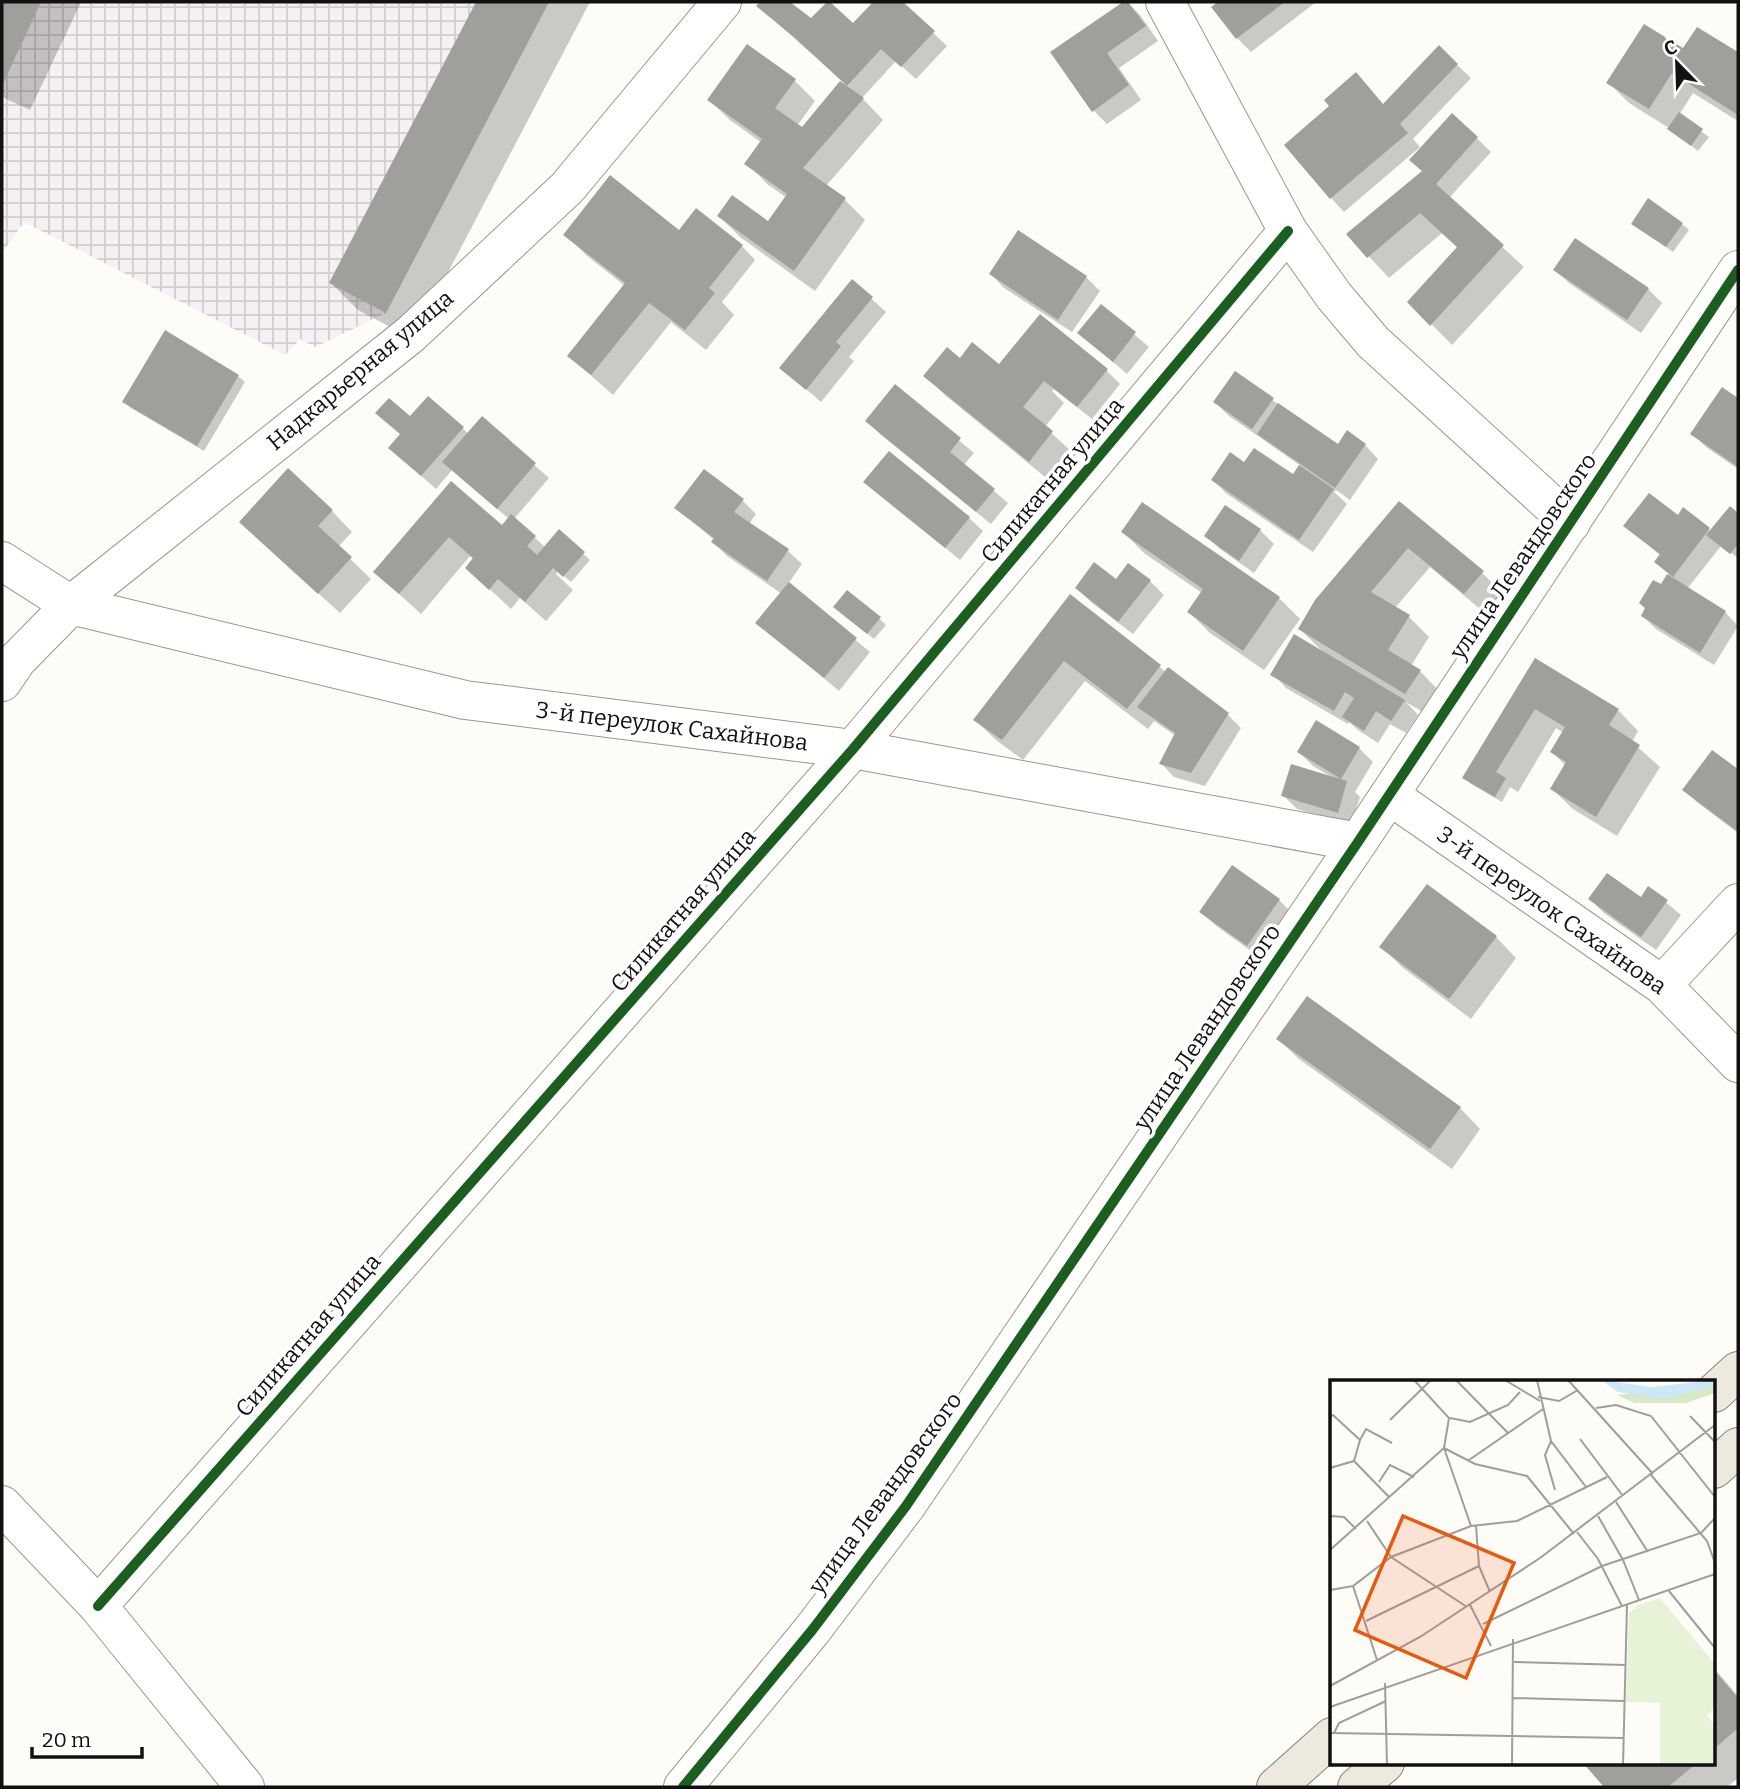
<svg xmlns="http://www.w3.org/2000/svg" width="1740" height="1789" font-family="Bitter,serif">
<defs>
<pattern id="industrial-grid" width="8" height="8" patternUnits="userSpaceOnUse" patternTransform="scale(1.75)"><rect width="8" height="8" fill="#f5f0f3"/><path d="M0 4h8M4 0v8" fill="none" stroke="#d1cdcf"/></pattern>
</defs>
<rect width="100%" height="100%" fill="#fdfcf7"/>
<!-- industrial -->
<path fill="url(#industrial-grid)" d="M2 2H549L386 313 315 347 300 339 285 355 24 222 2 253Z"/>
<!-- shadow -->
<path fill="#0003" d="M2 2H81L30 110 2 97Z
M478 2H590L413 339 358 310 331 283Z
M762 2H788L811 21 853 26 875 2H900L947 46 916 79 896 61 862 98 883 120 826 186 845 200 865 220 815 291 740 237 719 216 768 223 787 198 767 184 747 163 762 143 730 120 709 100 794 80 815 101 797 126 802 129 849 87 758 6Z
M1127 2 1140 15 1158 41 1119 68 1141 100 1107 124 1094 111 1053 53Z
M1214 2H1316L1251 52 1237 38 1214 7 1217 5Z
M1697 29 1738 54V121L1693 93 1679 115 1709 137 1698 151 1669 128 1629 103 1608 82 1691 55Z
M1439 48 1471 78 1413 139 1420 147 1344 212 1331 198 1384 105Z
M1453 115 1491 152 1449 198 1524 267 1452 345 1410 302 1458 248 1442 233 1389 278 1349 235 1424 172Z
M1633 223 1682 224 1689 230 1673 252Z
M679 232 742 246 755 260 722 302 734 315 706 350 671 322 613 395 569 356 625 286 586 255 565 234Z
M1555 270 1648 289 1662 303 1641 333 1569 283Z
M991 274 1086 277 1100 291 1072 332 1004 288Z
M852 281 886 312 849 357 854 361 821 402 782 368Z
M1101 306 1149 347 1127 374 1079 333Z
M960 360 1000 367 1106 370 1120 384 1092 419 1054 389 1052 391 1064 403 1045 427 1073 453 1050 481 946 396 925 376Z
M1235 373 1338 447 1365 445 1378 459 1350 500 1336 490 1334 492 1347 504 1313 552 1227 494 1213 480 1245 464 1293 476 1301 466 1229 416 1215 402Z
M238 376 245 382 204 451 131 408 124 401Z
M895 387 974 453 964 465 1008 503 991 524 881 435 867 421Z
M1722 390 1738 400V469L1706 447 1692 433Z
M410 419 462 428 469 434 482 419 549 478 514 519 545 547 559 532 590 560 571 582 558 571 556 574 573 590 546 621 520 598 511 609 467 568 474 560 470 556 421 614 375 572 451 484 502 527 509 519 452 470 436 489 390 448 402 435Z
M705 472 743 501 756 514 749 524 788 551 802 564 788 584 870 652 839 691 758 623 782 594 727 556 713 542 714 540 677 508Z
M866 482 969 518 983 531 960 560Z
M1399 503 1482 573 1503 593 1486 614 1430 567 1395 608 1408 616 1429 637 1411 666 1420 671 1440 692 1426 714 1406 702 1418 715 1406 733 1390 724 1378 743 1358 730 1349 722 1348 724 1286 688 1273 674 1322 651 1300 629Z
M1226 507 1260 530 1274 544 1254 573 1220 549 1206 536Z
M1730 509 1738 516V558L1721 546 1687 589 1725 612 1738 626 1714 665 1656 629 1643 616 1669 574 1656 562 1661 556 1625 526 1678 517 1684 510 1711 532Z
M332 511 352 532 338 547 371 579 340 613 262 542Z
M1123 532 1279 598 1300 619 1264 670 1210 633 1189 612 1202 593 1144 553Z
M1116 581H1150L1164 595 1133 634 1091 602 1077 588Z
M1070 597 1166 672 1227 714 1241 728 1205 786 1174 777 1161 763 1176 736 1154 721 1148 729 1085 681 1023 760 996 740 975 720Z
M842 613 879 618 886 625 874 639Z
M1535 661 1618 710 1638 731 1632 742 1660 767 1617 836 1573 809 1552 789 1566 766 1552 752 1564 733 1556 728 1518 792 1510 787 1502 802 1471 784 1464 778Z
M1316 723 1359 748 1373 762 1355 792 1360 797 1351 825 1297 809 1283 795 1330 776 1313 766 1299 752Z
M1713 753 1738 772V833L1698 803 1684 790Z
M1649 888 1681 915 1656 950 1604 913 1590 899H1641Z
M1279 900 1293 914 1261 958 1215 925 1201 912Z
M1496 937 1516 958 1471 1019 1402 967 1381 946Z
M1278 1039 1460 1108 1480 1129 1452 1169 1299 1059Z
M1714 1668 1738 1696V1778L1727 1787H1606L1585 1763H1714Z"/>
<!-- building -->
<path fill="#a19f9c" d="M2 2H41L2 86Z
M476 2H549L386 313 329 283Z
M760 2H790L811 18 827 2H830L853 23 873 2H903L935 31 901 67 881 49 847 86 864 98 803 168 846 198 794 271 717 216 732 195 768 221 787 194 744 164 762 139 707 100 747 44 796 79 775 108 802 127 840 81 847 86 794 37 756 6Z
M1123 2H1128L1146 26 1107 53 1129 85 1092 112 1050 52Z
M1218 2H1285L1236 39 1211 7Z
M1644 24 1683 48 1697 27 1738 52V115L1672 73 1649 109 1606 83Z
M1439 45 1458 64 1400 124 1408 133 1330 199 1284 145 1329 106 1324 100 1356 72 1383 104Z
M1679 112 1703 129 1691 146 1667 129Z
M1452 113 1478 137 1436 184 1504 245 1430 326 1407 302 1457 247 1420 213 1367 258 1346 234 1422 171 1409 160Z
M610 175 679 230 696 208 743 245 709 288 715 293 685 330 649 303 591 375 567 356 625 283 563 235Z
M1648 198 1683 223 1666 247 1631 224Z
M1018 230 1087 276 1058 320 989 274Z
M1575 238 1649 288 1627 320 1553 270Z
M852 279 873 297 836 342 841 346 806 390 779 368Z
M1101 304 1136 332 1113 362 1077 333Z
M1040 314 1108 369 1077 407 1044 381 1023 407 1053 431 1029 462 923 376 947 347 960 358 972 342 999 364Z
M165 330 239 375 197 446 122 402Z
M1235 371 1274 398 1252 429 1213 402Z
M895 384 961 438 950 452 995 489 976 512 865 421Z
M1722 387 1738 398V467L1690 434Z
M428 396 464 427 421 476 388 448 400 434 375 413 389 398 410 416Z
M1278 403 1338 444 1347 430 1366 444 1335 488 1257 434Z
M482 416 536 463 497 509 442 462Z
M1254 448 1293 474 1299 465 1334 489 1299 540 1211 480 1230 452 1244 462Z
M889 451 970 517 945 548 863 482Z
M288 468 333 510 318 526 352 557 318 594 239 522Z
M704 469 744 499 734 512 789 549 767 581 711 542 714 538 674 508Z
M451 481 502 525 511 514 536 536 527 546 537 555 559 529 585 552 563 577 553 568 525 602 498 579 489 590 465 568 473 558 449 537 399 594 373 572Z
M1649 493 1678 515 1683 507 1710 528 1673 577 1654 562 1660 554 1623 526Z
M1399 501 1484 571 1464 594 1408 548 1371 592 1410 615 1388 650 1421 670 1405 694 1298 629 1315 600Z
M1142 502 1280 597 1243 651 1187 612 1203 589 1121 532Z
M1225 505 1261 529 1239 561 1204 536Z
M1730 506 1738 513V544L1730 554 1706 535Z
M1094 562 1116 579 1128 563 1151 580 1118 622 1075 588Z
M1667 574 1726 611 1700 653 1641 616 1645 608 1639 603 1653 580 1661 584Z
M789 582 857 638 824 678 755 623Z
M847 590 881 617 867 634 833 607Z
M1070 594 1161 665 1127 709 1064 661 1002 740 973 720Z
M1294 634 1405 700 1391 721 1376 711 1364 731 1342 717 1354 698 1345 692 1334 711 1270 675Z
M1535 658 1619 709 1609 725 1640 745 1596 817 1550 789 1566 762 1550 752 1565 727 1535 709 1496 772 1506 778 1495 797 1462 778Z
M1168 667 1229 713 1191 773 1159 764 1175 733 1137 707Z
M1316 720 1360 747 1341 779 1297 752Z
M1712 750 1738 769 1737 831 1682 790Z
M1291 764 1347 781 1338 813 1281 796Z
M1232 865 1280 899 1247 946 1199 912Z
M1607 873 1641 897 1648 886 1668 900 1641 937 1588 899Z
M1427 884 1497 936 1449 999 1379 947Z
M1307 996 1461 1107 1430 1149 1276 1039Z
M1714 1670 1738 1698V1728L1714 1749Z
M1583 1763H1697L1668 1787H1604Z"/>
<g fill="none" stroke-linecap="round" stroke-linejoin="round">
<defs>
<path id="minor" d="M1165 2 1288 231 1334 296 1373 342 1571 523
M2 561 71 605 465 700 853 749 1358 842
M2 682 17 660 71 605 411 334 567 188 722 2
M1389 795 1662 985 1738 1063
M1662 985 1738 903
M2 1505 98 1606 245 1787
M98 1606 853 749 1288 231
M683 1787 813 1629 906 1506 1358 842 1738 270"/>
<path id="major" d="M1714 1393 1738 1371
M1714 1469 1738 1447
M1276 1787 1332 1737
M1357 1787 1385 1763"/>
</defs>
<!-- minor casing -->
<use href="#minor" stroke="#979795" stroke-width="40"/>
<!-- major casing -->
<use href="#major" stroke="#858482" stroke-width="40"/>
<!-- minor -->
<use href="#minor" stroke="#fffffe" stroke-width="38"/>
<!-- major -->
<use href="#major" stroke="#ede9dc" stroke-width="38"/>
<defs>
<path id="cycleway" d="M98 1606 853 749 1288 231
M683 1787 813 1629 906 1506 1358 842 1738 270"/>
</defs>
<!-- cycleway casing -->
<use href="#cycleway" stroke="#fff" stroke-width="15"/>
<!-- cycleway -->
<use href="#cycleway" stroke="#1b5e20" stroke-width="10"/>
</g>
<g text-anchor="middle" dominant-baseline="central" stroke-width="7" stroke-linejoin="round" paint-order="stroke">
<!-- street labels -->
<g font-size="23" fill="#111" stroke="#fff">
<text transform="translate(360 370) rotate(-40)">Надкарьерная улица</text>
<text transform="translate(1052 480) rotate(-50)">Силикатная улица</text>
<text transform="translate(1523 556) rotate(-56)">улица Левандовского</text>
<text transform="translate(672 726) rotate(7)">3-й переулок Сахайнова</text>
<text transform="translate(683 910) rotate(-49)">Силикатная улица</text>
<text transform="translate(1552 910) rotate(35)">3-й переулок Сахайнова</text>
<text transform="translate(1207 1027) rotate(-56)">улица Левандовского</text>
<text transform="translate(308 1335) rotate(-49)">Силикатная улица</text>
<text transform="translate(885 1493) rotate(-54)">улица Левандовского</text>
</g>
</g>
<!-- overview -->
<g transform="translate(1330 1380)">
<rect width="385" height="385" fill="#fdfcf7"/>
<path d="M385 4V13L356 23H304L287 15Z" fill="#d8eac5"/>
<path d="M330 218 385 284V328L377 335 385 345V385H330V323L296 322 299 233 308 225Z" fill="#e7f3d7"/>
<path d="M271 0 321 7 385 0V6L334 19 288 12Z" fill="#cde8f7"/>
<path fill="none" stroke="#9f9e9b" stroke-width="2" d="M126 0 178 53M175 0 210 21M207 0 221 61 256 107M238 0 323 94M208 17 229 21 248 10M266 28 286 25 321 36 385 117M360 36 385 62M0 37 3 35 30 60 24 81M120 38 140 42 178 25 190 12M60 40 101 0M250 59 293 116M30 60 36 49 62 63M221 61 215 75 225 110M114 68 145 84 197 96 244 154M114 68 141 146M139 80 213 29M0 88 24 81 59 117M321 95 377 161 385 183M49 102 60 85 84 97M286 122 318 172M0 136 14 137 26 149M268 136 293 180 309 220M37 141 61 177 137 227M146 146 149 186 160 212M247 152 268 179 292 226M0 170 114 68 119 38 84 0M23 206 47 280M0 210 23 206 61 177 141 146 187 141 277 97M339 211 385 268M140 225 161 266M36 241 149 186M153 244 272 186 371 153 385 138M184 282 295 285M55 303 57 385M0 306 90 257 210 178 385 45M183 318 294 321M0 327 385 194M0 353 293 358M4 353 9 343 56 321M182 385 183 259M293 385 297 225"/>
<path fill="#e8590c" fill-opacity="0.15" stroke="#e8590c" stroke-width="3.5" d="M73 136 184 183 136 298 25 250Z"/>
<rect width="385" height="385" fill="none" stroke="#111" stroke-width="3.5"/>
</g>
<!-- border -->
<rect width="1740" height="1789" fill="none" stroke="#111111" stroke-width="7"/>
<!-- north arrow -->
<g transform="translate(1677 63) rotate(337)" stroke="#ffffff" stroke-width="5" paint-order="stroke">
<path d="M0-5L12 26L0 18L-12 26Z" fill="#111111"/>
<text y="-10" font-size="19" font-weight="bold" text-anchor="middle" fill="#111111">С</text>
</g>
<!-- scale -->
<path d="M32 1747v10h110v-10" fill="none" stroke="#111111" stroke-width="3.5"/>
<text x="42" y="1747" font-size="21" fill="#111111" stroke="#ffffff" stroke-width="5" paint-order="stroke">20 m</text>
</svg>
